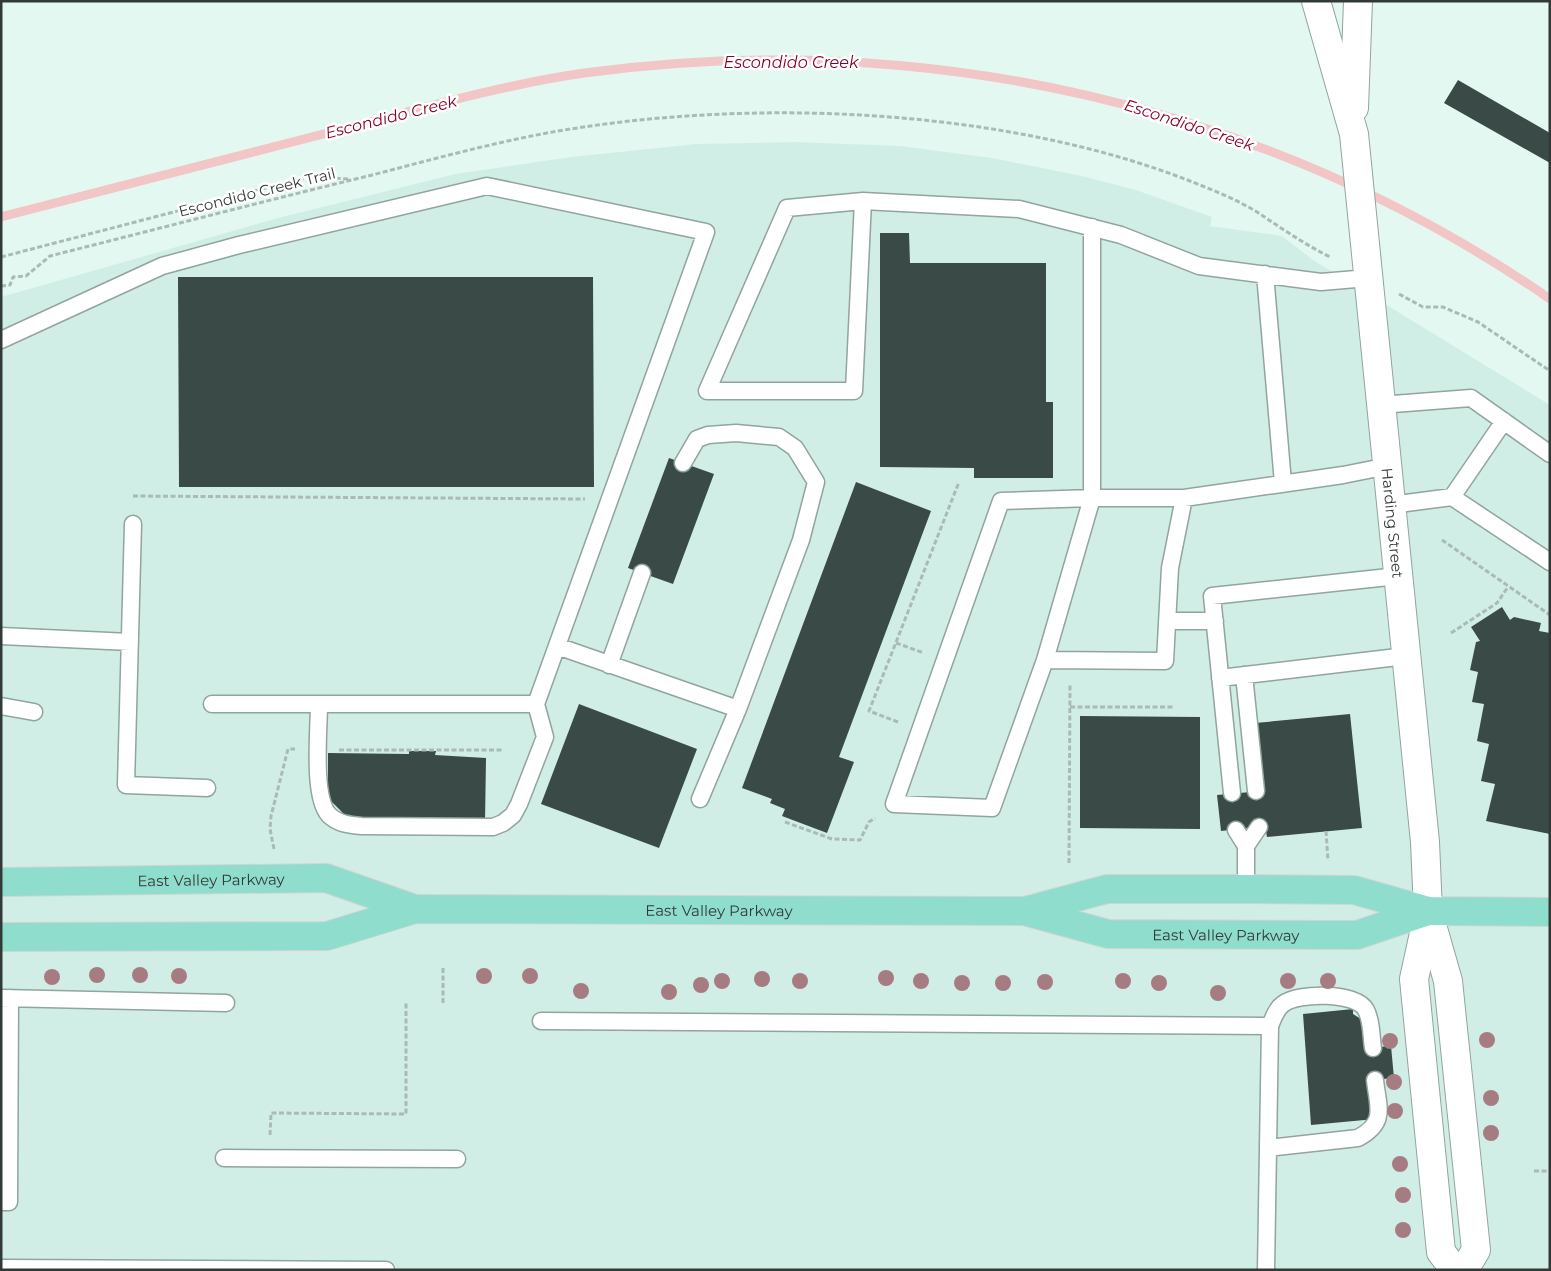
<svg xmlns="http://www.w3.org/2000/svg" width="1551" height="1271" font-family="Montserrat,sans-serif">
<rect width="100%" height="100%" fill="#e4f8f2"/>
<!-- built -->
<path fill="#d1eee6" d="M795 142 901 146 992 158 1082 176 1136 190 1212 217 1210 226 1282 236 1313 260 1550 405V1270H1V297L278 218 455 174 571 157 696 144Z"/>
<g fill="none" stroke-linecap="round" stroke-linejoin="round">
<!-- stream -->
<path stroke="#f2c5c6" stroke-width="9" d="M1 217C114 188 227 159 339 130 420 109 501 85 584 73 923 27 1268 104 1550 299"/>
</g>
<!-- building -->
<path fill="#3a4a46" d="M1458 80 1550 133V163L1444 103Z
M880 233H909L910 263H1046V402H1053V478H974V468L880 467Z
M178 277H593L594 487H179Z
M669 458 714 474 673 584 628 568Z
M856 482 931 511 839 757 854 762 827 833 782 816 785 809 770 803 772 799 742 788Z
M1502 607 1510 620 1514 617 1541 623 1539 631 1550 633V834L1486 821 1495 784 1481 781 1489 744 1477 741 1484 704 1472 702 1478 672 1470 670 1476 642 1480 641 1471 627Z
M579 704 697 749 659 848 541 804Z
M1350 714 1362 828 1267 837 1265 826 1221 831 1217 795 1262 791 1255 723Z
M1080 716 1200 717V829L1080 828Z
M409 751H436L435 755 486 758 485 822 368 820 345 815 330 800 328 792V753L409 754Z
M1353 1009V1014L1364 1021 1367 1048 1391 1046 1394 1078 1372 1080 1375 1119 1311 1125 1303 1014Z"/>
<g fill="none" stroke-linecap="round" stroke-linejoin="round">
<defs>
<path id="lane" d="M863 201 854 391H707L787 208 863 201 1019 209 1121 235 1199 266 1321 282 1368 278
M1092 227V498L1045 660 992 808 894 804 1001 501 1092 498H1184L1343 475 1388 466
M1265 274 1283 483
M1 340 162 266 239 245 487 186 706 232 536 704H212
M1380 405 1471 398 1550 454
M683 463 697 439 708 435 736 433 779 437 795 448 816 482 801 540 738 709 700 799
M1452 497 1504 421
M1391 505 1452 497 1550 562
M133 524 126 785 207 788
M1167 621H1215
M1 636 130 642
M557 646 738 709
M1045 660 1165 661 1170 568 1184 498
M609 665 642 573
M1244 675 1256 791
M1220 678 1406 656
M319 704C319 729 312 797 329 815 338 824 350 825 362 826L493 827 503 823 513 815 519 804 545 737 536 704
M1 706 34 712
M1232 793 1212 596 1398 576
M1236 830 1246 846V889
M1246 846 1259 827
M1 998 226 1003
M541 1021 1270 1026 1266 1270
M1270 1026C1273 1019 1276 1009 1283 1004 1298 992 1357 992 1366 1010 1372 1021 1371 1036 1373 1048
M1268 1148 1358 1138C1387 1122 1378 1108 1375 1080
M224 1158 457 1159
M1 1202H9L10 998
M1 1268 386 1270"/>
<g id="secondary">
<path id="s1" d="M1316 1 1354 134 1358 174 1425 842 1428 911 1448 981 1476 1250 1464 1270"/>
<path d="M1354 108 1358 1"/>
<path d="M1428 915 1414 979 1441 1252 1455 1270"/>
</g>
<g id="primary">
<path id="s2" d="M1 882 326 878 415 909"/>
<path d="M1025 911 1107 889H1246L1354 890 1428 911 1550 912"/>
<path id="s3" d="M1 937 327 936 415 909 1024 911 1108 934 1357 935 1428 911"/>
</g>
</defs>
<!-- lane casing -->
<use href="#lane" stroke="#91a49e" stroke-width="19"/>
<!-- secondary casing -->
<use href="#secondary" stroke="#91a49e" stroke-width="30"/>
<!-- primary casing -->
<use href="#primary" stroke="#d2d4d3" stroke-width="30"/>
<!-- path -->
<path stroke="#aabab5" stroke-width="3" stroke-dasharray="5 2.5" stroke-linecap="butt" d="M1 257 308 177 350 179
M1 286 10 285 13 277 26 276 50 256C157 229 265 201 372 175 430 160 488 144 547 133 746 97 1001 107 1190 181 1215 191 1241 201 1263 216 1284 230 1306 245 1330 257
M1399 294 1423 307H1443L1478 322 1550 371
M133 496 585 499
M1442 540 1550 615
M1451 633 1497 603 1508 587
M896 643 924 653
M1070 707H1174
M898 722 869 711 959 482
M339 750H502
M785 822 832 839 860 840 869 822 875 818
M1326 831 1328 861
M274 849 270 829 271 816 288 749H295
M1069 863 1070 684
M443 968V1004
M270 1135 271 1113 406 1114V1003
M1534 1171H1550"/>
<!-- lane -->
<use href="#lane" stroke="#fff" stroke-width="16"/>
<!-- secondary -->
<use href="#secondary" stroke="#fff" stroke-width="28"/>
<!-- primary -->
<use href="#primary" stroke="#8fddcd" stroke-width="28"/>
</g>
<!-- trees -->
<g fill="#a67c82">
<circle cx="97" cy="975" r="8"/>
<circle cx="140" cy="975" r="8"/>
<circle cx="179" cy="976" r="8"/>
<circle cx="484" cy="976" r="8"/>
<circle cx="530" cy="976" r="8"/>
<circle cx="52" cy="977" r="8"/>
<circle cx="886" cy="978" r="8"/>
<circle cx="762" cy="979" r="8"/>
<circle cx="722" cy="981" r="8"/>
<circle cx="800" cy="981" r="8"/>
<circle cx="921" cy="981" r="8"/>
<circle cx="1123" cy="981" r="8"/>
<circle cx="1288" cy="981" r="8"/>
<circle cx="1328" cy="981" r="8"/>
<circle cx="1045" cy="982" r="8"/>
<circle cx="962" cy="983" r="8"/>
<circle cx="1003" cy="983" r="8"/>
<circle cx="1159" cy="983" r="8"/>
<circle cx="701" cy="985" r="8"/>
<circle cx="581" cy="991" r="8"/>
<circle cx="669" cy="992" r="8"/>
<circle cx="1218" cy="993" r="8"/>
<circle cx="1487" cy="1040" r="8"/>
<circle cx="1390" cy="1041" r="8"/>
<circle cx="1394" cy="1082" r="8"/>
<circle cx="1491" cy="1098" r="8"/>
<circle cx="1395" cy="1111" r="8"/>
<circle cx="1491" cy="1133" r="8"/>
<circle cx="1400" cy="1164" r="8"/>
<circle cx="1403" cy="1195" r="8"/>
<circle cx="1403" cy="1230" r="8"/>
</g>
<g text-anchor="middle" dominant-baseline="central" stroke-width="5" stroke-linejoin="round" paint-order="stroke">
<!-- street labels -->
<g font-size="15" fill="#323a38" stroke="#fff">
<text transform="translate(257 192) rotate(-14)">Escondido Creek Trail</text>
<text stroke="none"><textPath href="#s1" startOffset="529">Harding Street</textPath></text>
<text stroke="none"><textPath href="#s2" startOffset="210">East Valley Parkway</textPath></text>
<text stroke="none"><textPath href="#s3" startOffset="722">East Valley Parkway</textPath></text>
<text stroke="none"><textPath href="#s3" startOffset="1232">East Valley Parkway</textPath></text>
</g>
<!-- water labels -->
<g font-size="16" font-style="italic" fill="#870025" stroke="#fff">
<text x="791" y="62">Escondido Creek</text>
<text transform="translate(391 117) rotate(-14)">Escondido Creek</text>
<text transform="translate(1189 125) rotate(18)">Escondido Creek</text>
</g>
</g>
<!-- border -->
<rect width="1551" height="1271" fill="none" stroke="#323a38" stroke-width="5"/>
</svg>
